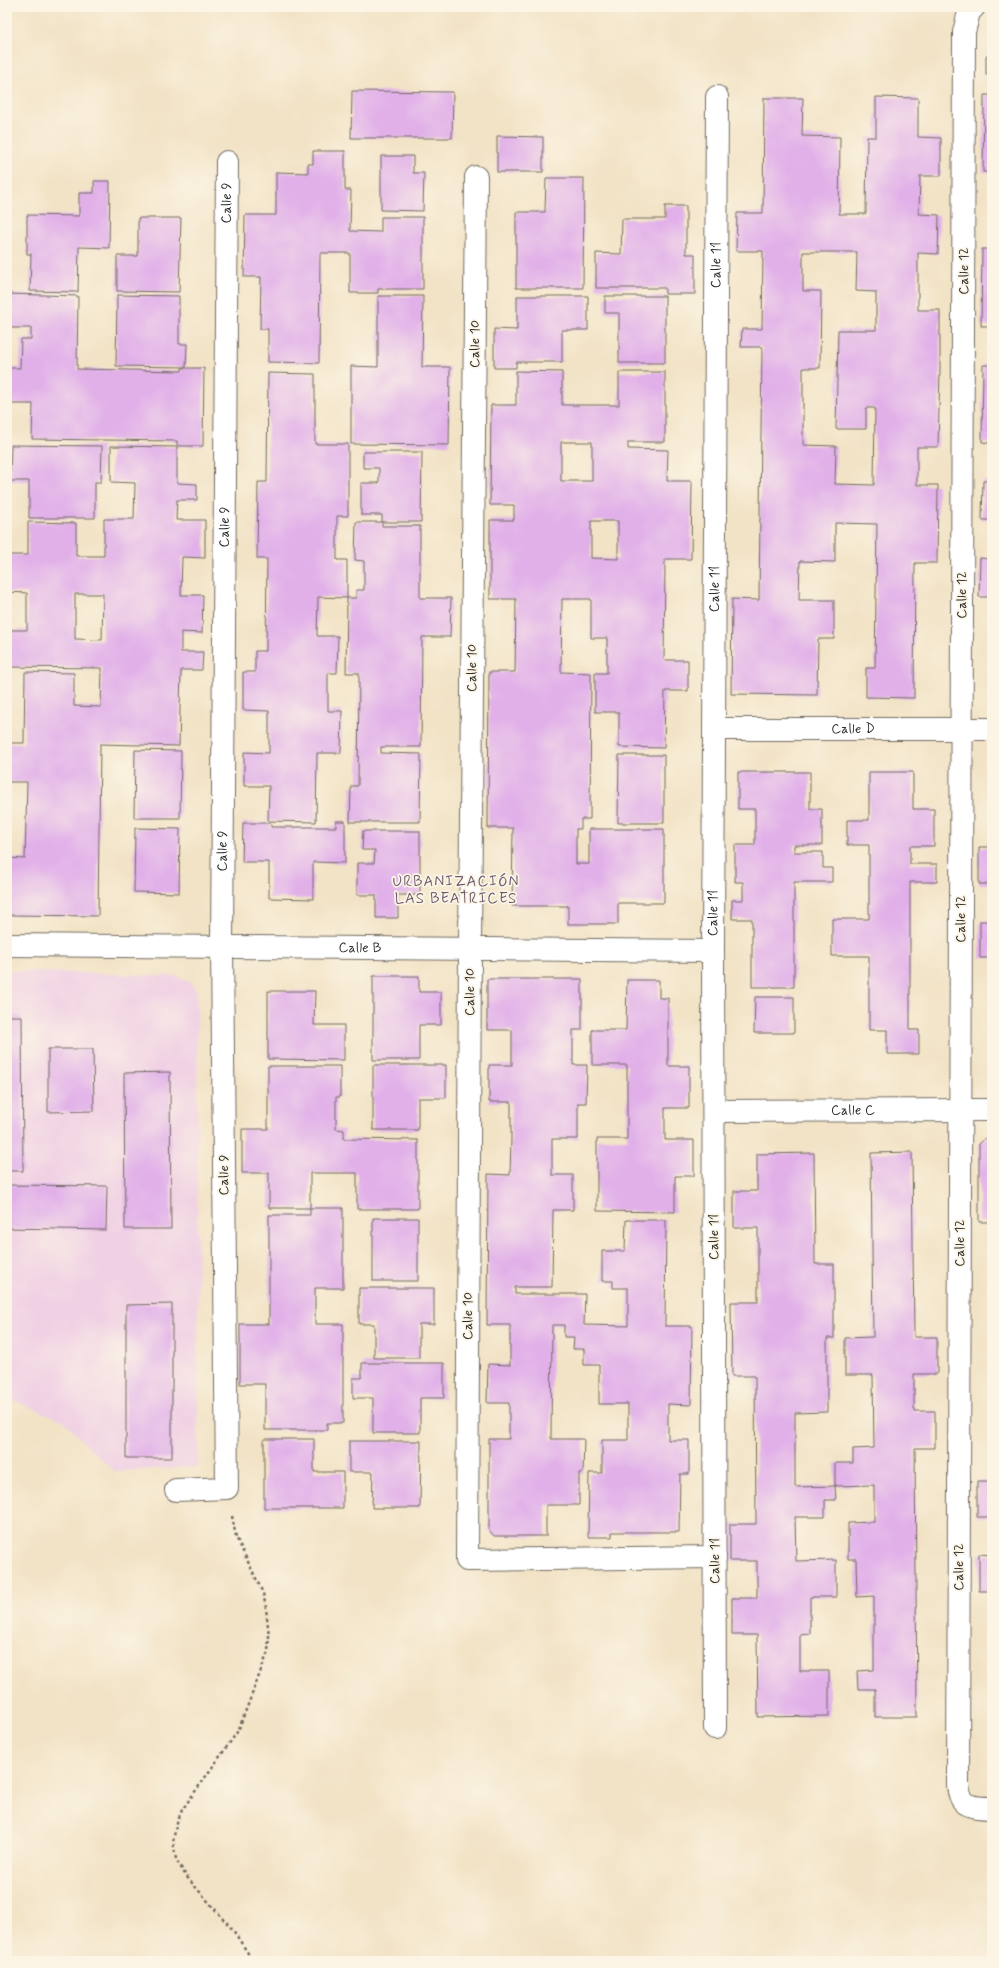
<svg xmlns="http://www.w3.org/2000/svg" width="999" height="1968" font-family="Mynerve,sans-serif">
<rect width="100%" height="100%" fill="#fcf5e5"/>
<filter id="ink" filterUnits="userSpaceOnUse"><feTurbulence type="fractalNoise" baseFrequency=".025" numOctaves="2"/><feDisplacementMap in="SourceGraphic" scale="8" xChannelSelector="R" yChannelSelector="G"/><feConvolveMatrix kernelMatrix="1 2 1 2 8 2 1 2 1" color-interpolation-filters="sRGB"/></filter>
<filter id="wash" filterUnits="userSpaceOnUse"><feTurbulence type="fractalNoise" baseFrequency=".012" numOctaves="4" result="noise"/><feDisplacementMap in="SourceGraphic" scale="16" xChannelSelector="R" yChannelSelector="G"/><feGaussianBlur stdDeviation="0.9" result="paint"/><feColorMatrix in="noise" values="0 0 0 0 0 0 0 0 0 0 0 0 0 0 0 0 0 1.4 0 .05"/><feComposite in="paint" operator="in"/></filter>
<g filter="url(#wash)">
<rect width="100%" height="100%" fill="#f2e3c6"/>
<!-- built -->
<path fill="#f0d0e4" d="M7 971 176 976 188 981 197 991 198 1467 114 1471 89 1448 64 1421 7 1398Z"/>
<g id="blocks">
<!-- building -->
<path fill="#e1b0e9" fill-rule="evenodd" d="M986 56H992V75H986Z
M352 91 453 92 452 138H351Z
M984 95H992V172H983Z
M876 97 918 98V137L941 138V176H920L919 214 939 215 938 254 918 253V310H940V370L938 447H917V485H938L937 563H915L914 698 866 697V668H875L877 524 835 523V562L800 561 799 600H834V639H818L817 695 731 694 732 599 759 600 762 347H741L742 329H762L763 251H736L737 213H763L764 98H803L802 136 840 137 839 214H866L867 137H876ZM803 252H857L856 291 876 292V330H838L836 429H866V408H875L874 485 835 484 836 446 803 445V368H820L821 291H803Z
M497 136 543 137V172H497Z
M313 151H345V190H351L350 231 381 232V217H423V289H378V293H350V253H320L319 363 268 362V329H260L261 277H244L245 215H276V172L308 173V164H313Z
M381 156H413V173H424L423 211 381 210Z
M546 178H584L583 288H516V212H545Z
M94 181H110L109 248 79 247 78 292 30 291 31 254H27V215L79 216V193H94Z
M665 206H686V254H695V294H665V288H596V253L621 254 622 219H665Z
M138 218H181L179 292 117 291V256H138Z
M982 249H992V326H981Z
M7 294 78 296 77 369 182 371V368H204L203 446H177V441L32 439 33 404H7V368H20L21 339H31V328H7Z
M117 295 179 296V344H187L186 367 116 366Z
M378 296H423L422 367H450L449 445 351 444V366L378 367Z
M517 296H588V330H562V362H516V368H494V329L517 330Z
M605 296H665V363H619V313H605Z
M983 365H992V443L982 442Z
M516 371 562 372V405H619V372H665V442H628V449L668 450 667 481H692L691 559H665L664 660H688V691H665L664 748 619 747V712H595V673H607V638H591V599H562L561 672 591 673 590 819H581V829H576V864H589V829H664V903H618V924H568V906H512L513 828H488L489 672H515L516 599H490V520H514V505H490L491 405H516ZM561 442H592V481H561ZM591 521H618V559L591 558Z
M268 373 315 374V444H348V516H337V560H347V598L318 597 317 636H338L337 673H328V711H342L341 753H317L316 822 268 821 269 786H244V752L269 753V711L243 710V672H255V651H266L267 559H257L258 482H267Z
M11 445 102 446 101 482H95V518H29V481H10Z
M111 446 177 447V483L197 484V500H177L176 520H205V558L182 557 181 595H203L202 633 181 632V652H203L202 670H181L179 746 100 744 98 916 8 915V858L25 859 27 782H7V743H24L25 672 74 673V706L101 707 102 668 7 667V630H27V593L7 592V555H28V522L76 523V556H104V519H134L135 483 111 482ZM75 594H103L102 640 75 639Z
M363 452H422L421 522H382V526H420V598H451L450 637H422L421 747H381V753L421 754 420 822H350L351 786H358L359 673H346L347 598H356V590H364V561L355 560 356 522H382V515H361V483H379V468H363Z
M983 481H992V520H982Z
M980 558 992 559V597H979Z
M135 750 181 751 180 818H134Z
M619 755H664V823H618Z
M738 772H810V809H822V845H794V852H823V868H832V882H794V987H752V919H732V900H743V882H735V845H755V809H738Z
M869 772H913V809H934V846H910V864H937V882H910V1030H919V1054H887V1030H869V956H832V919H869V845H847V820H869Z
M336 821H345V863L313 862V899L269 898V862H242L243 823H271V827H336Z
M135 828 180 829 179 893 134 892Z
M363 831H420V895H398V918H376V895H357V863H374L375 850H362Z
M979 847H992V884H979Z
M980 921H992V958H980Z
M373 976H419V992H441V1025H419V1060H373Z
M487 979H582V1030H573V1065H587L586 1103H578V1139H552V1175H573V1210H553L552 1287H515V1294H585L584 1325 628 1326V1288H613V1281H602V1251H625L626 1220H666L665 1326H692L691 1405 668 1404V1440H689V1474H680L679 1532H612V1537H588L589 1473H602V1440H628V1404H599V1365H584V1349H573L574 1337H564V1325H552L551 1439H584L583 1473H579V1505H546V1536H494L489 1530V1439H509V1403H487L488 1364 510 1365V1325H487L488 1174 510 1175 511 1139V1102H489V1065H512V1030H487Z
M627 980H659V998H668V1066H689V1108H665V1140H694V1176H675V1212L597 1211V1139H627V1065H592V1030H626Z
M268 991H315L314 1025H344V1060L268 1059Z
M755 997H794V1033H754Z
M7 1016H22L23 1171H7Z
M48 1049H93L94 1111 48 1112Z
M373 1065H446V1098H418V1130H373Z
M268 1066H340V1097H336V1129L344 1130V1139L418 1140V1209H357V1173H310V1208H269V1173H242V1129H268Z
M170 1072 171 1229H125L124 1073Z
M989 1135H992V1222H979V1144Z
M912 1152 914 1337H937V1374H914V1411H935V1448H915L917 1717H875V1689H858L857 1671 874 1670V1596L857 1597 856 1559H848V1523L874 1522V1485L835 1486 836 1500H825V1517H795L796 1561 836 1560V1597H810V1634L800 1635V1671H829V1716L758 1717 757 1635H732V1598H757V1561H730V1524H756L755 1376H732L731 1302H758V1228H734V1191H757V1154L814 1153 815 1264H834V1338H827V1412L795 1413V1487L835 1486V1463H853V1449L874 1448 873 1375H845V1338L873 1337 871 1153Z
M7 1185 107 1186 106 1230 7 1228Z
M310 1208H343V1288H315V1324H343V1423H327V1430H265V1384H240V1324H269V1215H310Z
M373 1218H418V1281H373Z
M359 1288H434V1324H419V1358H374V1324H359Z
M172 1304V1458H126V1305Z
M362 1363H444V1398H420V1433H373V1398H353V1378H362Z
M264 1439H314V1472H343V1508H264Z
M349 1441H421L420 1508H372L373 1472H349Z
M977 1481H992V1517H977Z
M979 1554 992 1555V1591H979Z"/>
</g>
</g>
<g filter="url(#ink)">
<use href="#blocks" fill-opacity="0" stroke="#716b61" stroke-width="1"/>
<g fill="none" stroke-linecap="round" stroke-linejoin="round">
<defs>
<g id="minor">
<path d="M974 7 969 12 964 32 958 1784C959 1807 972 1808 992 1808"/>
<path d="M476 177 470 948 467 1560 715 1557"/>
<path id="s1" d="M714 729H992"/>
<path id="s2" d="M7 945 713 951"/>
<path id="s3" d="M714 1111 992 1110"/>
<path id="s4" d="M176 1490 227 1488 222 946 227 162"/>
<path id="s5" d="M715 1728 713 951 717 97"/>
</g>
</defs>
<!-- minor casing -->
<use href="#minor" stroke="#716b61" stroke-width="24"/>
<!-- path -->
<path stroke="#716b61" stroke-width="2.5" stroke-dasharray="3 3" stroke-linecap="butt" d="M232 1516 236 1537 263 1593 266 1608 269 1636 268 1652 238 1731 182 1810 176 1825 173 1842 176 1859 186 1876 233 1930 253 1961"/>
<!-- minor -->
<use href="#minor" stroke="#fff" stroke-width="22"/>
</g>
</g>
<g text-anchor="middle" dominant-baseline="central" stroke-width="3.5" stroke-linejoin="round" paint-order="stroke">
<!-- street labels -->
<g font-size="14" fill="#2b2b2b" stroke="#fcf5e5">
<text stroke="none"><textPath href="#s4" startOffset="1336">Calle 9</textPath></text>
<text stroke="none"><textPath href="#s5" startOffset="1463">Calle 11</textPath></text>
<text transform="translate(964 271) rotate(-90)">Calle 12</text>
<text transform="translate(475 344) rotate(-90)">Calle 10</text>
<text stroke="none"><textPath href="#s4" startOffset="1012">Calle 9</textPath></text>
<text stroke="none"><textPath href="#s5" startOffset="1139">Calle 11</textPath></text>
<text transform="translate(962 595) rotate(-90)">Calle 12</text>
<text transform="translate(472 668) rotate(-90)">Calle 10</text>
<text stroke="none"><textPath href="#s1" startOffset="139">Calle D</textPath></text>
<text stroke="none"><textPath href="#s4" startOffset="688">Calle 9</textPath></text>
<text stroke="none"><textPath href="#s5" startOffset="815">Calle 11</textPath></text>
<text transform="translate(961 919) rotate(-90)">Calle 12</text>
<text stroke="none"><textPath href="#s2" startOffset="353">Calle B</textPath></text>
<text transform="translate(470 992) rotate(-90)">Calle 10</text>
<text stroke="none"><textPath href="#s3" startOffset="139">Calle C</textPath></text>
<text transform="translate(224 1175) rotate(-90)">Calle 9</text>
<text transform="translate(714 1237) rotate(-90)">Calle 11</text>
<text transform="translate(960 1243) rotate(-90)">Calle 12</text>
<text transform="translate(468 1316) rotate(-90)">Calle 10</text>
<text transform="translate(715 1561) rotate(-90)">Calle 11</text>
<text transform="translate(959 1567) rotate(-90)">Calle 12</text>
</g>
<!-- neighbourhood labels -->
<g font-size="15" letter-spacing="1" fill="#6b5a6e" stroke="#fcf5e5">
<text x="456" y="882">URBANIZACIÓN<tspan x="456" dy="17">LAS BEATRICES</tspan></text>
</g>
</g>
<!-- margin -->
<rect width="999" height="1968" fill="none" stroke="#fcf5e5" stroke-width="24"/>
</svg>
